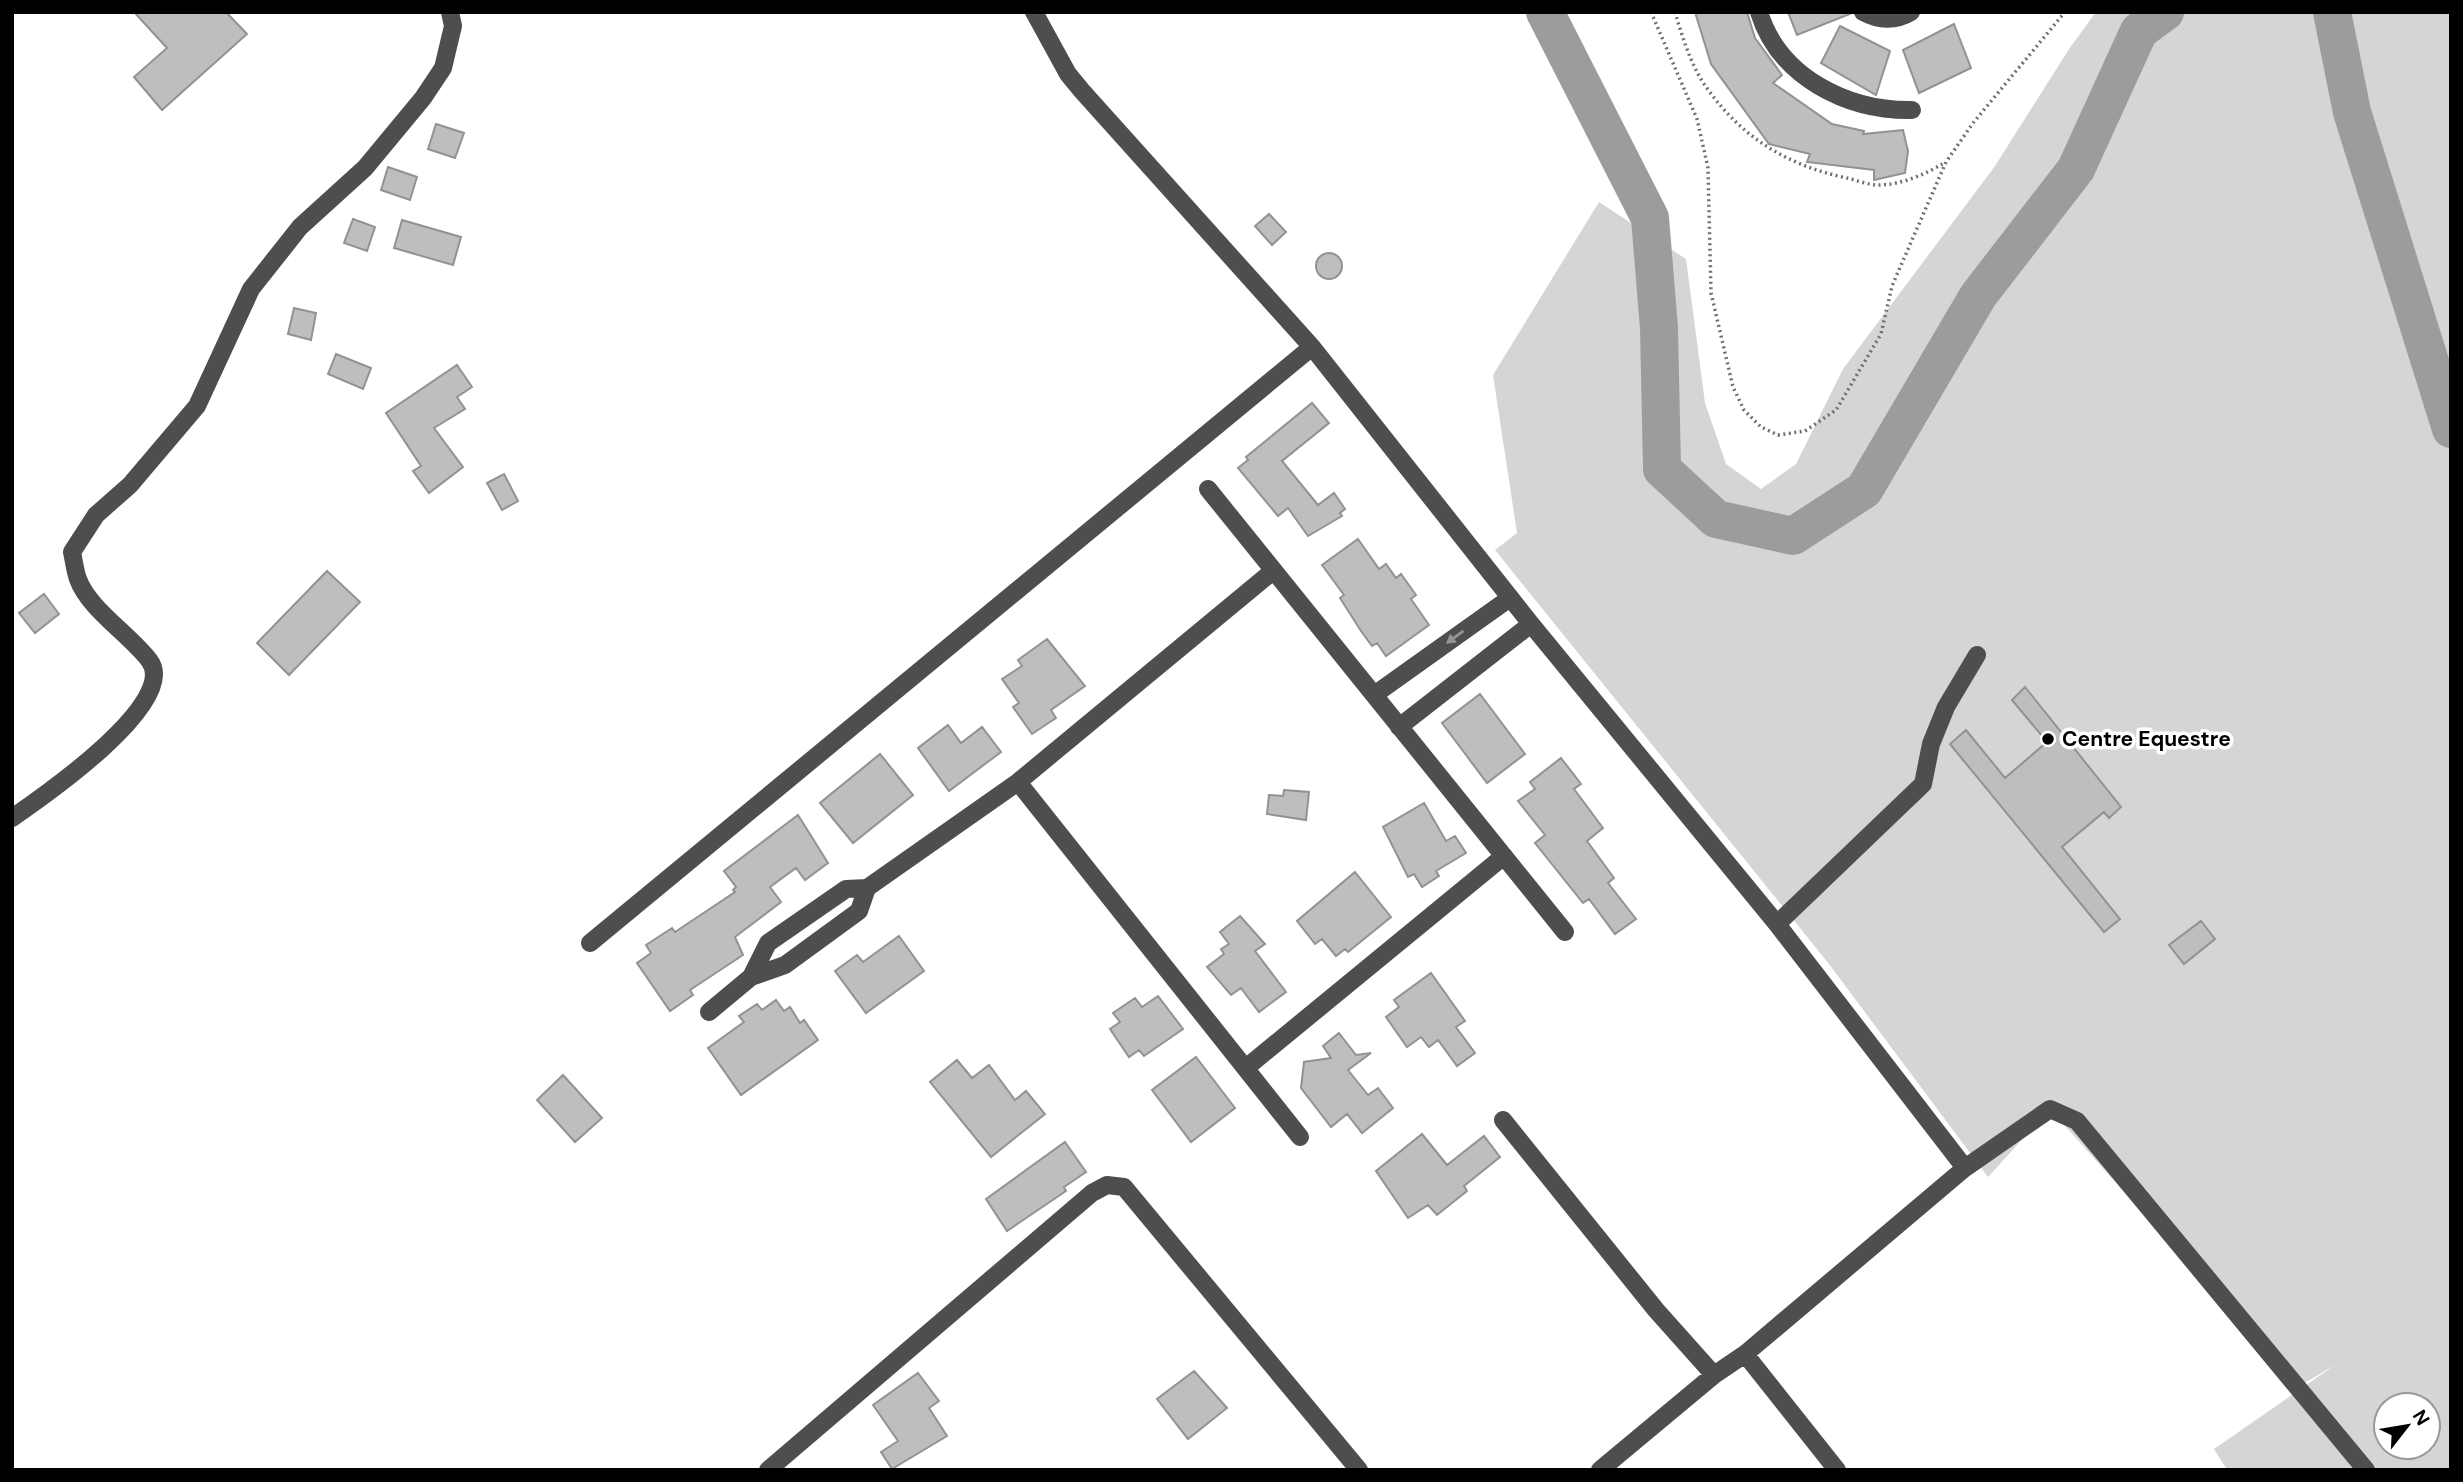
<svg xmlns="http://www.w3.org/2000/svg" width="2463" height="1482" font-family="'DM Sans',sans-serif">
<rect width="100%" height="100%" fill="#fff"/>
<!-- green -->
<path fill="#d5d5d5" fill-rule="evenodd" d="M2096 12H2451V1470H2227L2214 1449 2335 1365 2298 1387 2050 1109 1988 1177 1829 964 1495 550 1517 533 1493 375 1599 202 1686 259 1705 403 1726 464 1761 489 1796 464 1843 369 1995 166 2069 49ZM2386 1405H2428V1447H2386Z"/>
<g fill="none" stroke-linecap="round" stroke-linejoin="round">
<!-- river -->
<path stroke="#9c9c9c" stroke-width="38" d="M1545 12 1650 218 1659 328 1662 469 1716 519 1793 536 1864 490 1978 296 2076 169 2139 31 2165 12
M2332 12 2352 112 2451 429"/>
</g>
<!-- building -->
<path fill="#bebebe" stroke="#929292" stroke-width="2" d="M134 12H226L247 34 162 110 134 77 167 48Z
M1695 12H1747L1755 38 1782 75 1773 83 1832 124 1864 131 1863 134 1903 130 1908 151 1905 173 1874 180V170L1807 162 1810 154 1769 144 1711 64Z
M1788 12H1852V13L1797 35Z
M1954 24 1971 68 1919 93 1903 50Z
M1840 26 1890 51 1876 95 1821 63Z
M436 124 464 133 455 158 428 149Z
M388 167 417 177 410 200 381 190Z
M1269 214 1286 232 1272 245 1255 226Z
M353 219 375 227 367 251 344 243Z
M402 220 461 237 453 265 394 248Z
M1316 266a13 13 0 1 1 26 0a13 13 0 1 1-26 0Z
M294 308 316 313 311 340 288 334Z
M336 354 371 368 363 389 328 374Z
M457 365 472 387 457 397 465 409 434 428 463 467 429 493 413 471 421 466 386 413Z
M1312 403 1329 423 1282 461 1318 505 1334 493 1345 509 1340 513 1342 516 1308 536 1288 508 1278 516 1238 468 1248 460 1246 457Z
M504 474 518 501 502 510 487 483Z
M1358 539 1379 569 1386 564 1396 578 1401 574 1416 595 1411 599 1429 625 1386 656 1377 643 1372 646 1361 631 1340 598 1344 595 1322 565Z
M327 571 360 602 289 675 257 643Z
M44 594 59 614 35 633 19 613Z
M1047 639 1085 686 1051 710 1056 718 1032 734 1013 707 1019 703 1002 679 1022 666 1018 660Z
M2025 687 2121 807 2109 818 2104 812 2062 847 2120 919 2104 932 1950 744 1966 730 2005 778 2047 742 2012 700Z
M1480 694 1525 754 1487 783 1442 723Z
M948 725 961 743 982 727 1001 752 949 791 918 748Z
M880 754 913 795 853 843 820 803Z
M1561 758 1581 784 1574 789 1603 828 1587 841 1614 878 1608 883 1636 919 1615 934 1589 899 1583 903 1535 843 1545 835 1518 801 1535 789 1530 782Z
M1284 790 1309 792 1306 820 1267 814 1269 795 1283 796Z
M1424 803 1446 841 1455 836 1466 853 1436 871 1439 876 1422 887 1414 874 1408 877 1383 827Z
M798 815 828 863 805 880 796 868 770 887 781 902 735 937 743 955 690 990 693 995 670 1011 637 963 651 953 646 945 672 928 675 932 735 892 733 890 736 887 724 871Z
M1355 872 1391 917 1348 952 1345 949 1336 956 1322 939 1315 944 1297 921Z
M1240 916 1265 944 1255 951 1286 992 1259 1012 1241 988 1231 995 1207 967 1224 954 1221 949 1229 944 1220 932Z
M2201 921 2215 939 2184 964 2169 945Z
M899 936 924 971 866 1013 835 971 857 955 863 962Z
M1431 973 1465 1021 1456 1027 1475 1053 1457 1066 1438 1040 1429 1047 1421 1037 1407 1047 1386 1017 1399 1007 1394 1000Z
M1158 996 1183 1029 1144 1056 1139 1050 1129 1057 1110 1029 1120 1022 1113 1013 1135 998 1142 1007Z
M776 1000 784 1011 790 1007 800 1023 804 1020 818 1040 741 1095 708 1048 744 1022 739 1016 757 1004 762 1010Z
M1339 1033 1356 1055 1371 1053 1348 1070 1368 1095 1378 1088 1393 1108 1362 1133 1347 1114 1331 1127 1301 1088 1304 1062 1331 1058 1323 1046Z
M1196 1057 1235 1108 1191 1142 1152 1090Z
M957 1060 972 1078 989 1065 1015 1100 1026 1091 1045 1114 991 1157 930 1082Z
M563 1075 602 1118 575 1142 537 1100Z
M1422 1134 1447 1165 1484 1136 1500 1157 1464 1186 1467 1191 1437 1215 1428 1205 1408 1218 1376 1171Z
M1065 1142 1086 1172 1064 1187 1066 1191 1007 1231 986 1199Z
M1194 1371 1227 1408 1188 1439 1157 1399Z
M918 1373 939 1401 929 1408 947 1436 892 1469 881 1452 898 1441 873 1405Z"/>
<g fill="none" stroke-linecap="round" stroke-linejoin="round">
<!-- path -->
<path stroke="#707070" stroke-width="3.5" stroke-dasharray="2 3.5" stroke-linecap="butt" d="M1651 12 1697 119 1708 168 1711 293 1733 387 1744 410 1761 427 1778 435 1805 431 1836 410 1881 334 1892 286 1946 162 1973 123 2065 12
M1675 12C1683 39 1692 69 1709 91 1744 139 1789 166 1847 178 1856 180 1868 185 1878 185 1901 185 1926 174 1944 163"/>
<!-- minor -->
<path stroke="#4e4e4e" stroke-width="18" d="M1034 12 1068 74 1082 91 1312 347 1531 624 1777 924 1965 1168
M1759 12C1779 77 1847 111 1912 110
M1863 12C1879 21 1896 21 1911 12
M1208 489 1565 932
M1374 695 1510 598
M1399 727 1531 624
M1018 782 1300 1137
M12 818C41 798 182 701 149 660 130 635 88 608 78 579 75 571 74 561 72 552L96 515 130 485 197 406 251 289 300 227 365 168 423 98 443 68 453 26 450 12
M1777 924 1923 784 1931 744 1946 707 1977 655
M590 943 1312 347
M751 977 785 965 859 911 867 888
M709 1012 751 977 768 943 846 889 867 888 1018 782 1273 571
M1247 1067 1504 856
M1503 1120 1656 1310 1714 1375
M1745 1354 1837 1470
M768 1470 1092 1193 1107 1185 1124 1187 1359 1470
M1600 1470 1714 1375 1745 1354 1965 1168 2050 1109 2077 1121 2366 1470"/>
</g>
<!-- one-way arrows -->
<defs><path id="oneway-solid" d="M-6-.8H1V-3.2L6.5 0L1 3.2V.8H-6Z" transform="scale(1.75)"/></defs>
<use fill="#959595" href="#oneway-solid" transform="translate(1455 637) rotate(144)"/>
<!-- markers -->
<circle fill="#000" stroke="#fff" stroke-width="2.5" cx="2048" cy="739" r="7"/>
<g text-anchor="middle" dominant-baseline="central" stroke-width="7" stroke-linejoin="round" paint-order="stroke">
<!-- poi labels -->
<g font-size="21" font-weight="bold" fill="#000" stroke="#fff" text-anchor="start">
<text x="2062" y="739">Centre Equestre</text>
</g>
</g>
<!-- border -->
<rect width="2463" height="1482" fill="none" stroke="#000000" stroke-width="28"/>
<!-- north arrow -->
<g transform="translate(2407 1426) rotate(59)"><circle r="33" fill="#ffffff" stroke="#999999" stroke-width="2"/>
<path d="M0-5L12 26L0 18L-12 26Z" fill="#000000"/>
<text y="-10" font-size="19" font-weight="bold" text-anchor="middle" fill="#000000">N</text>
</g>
</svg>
